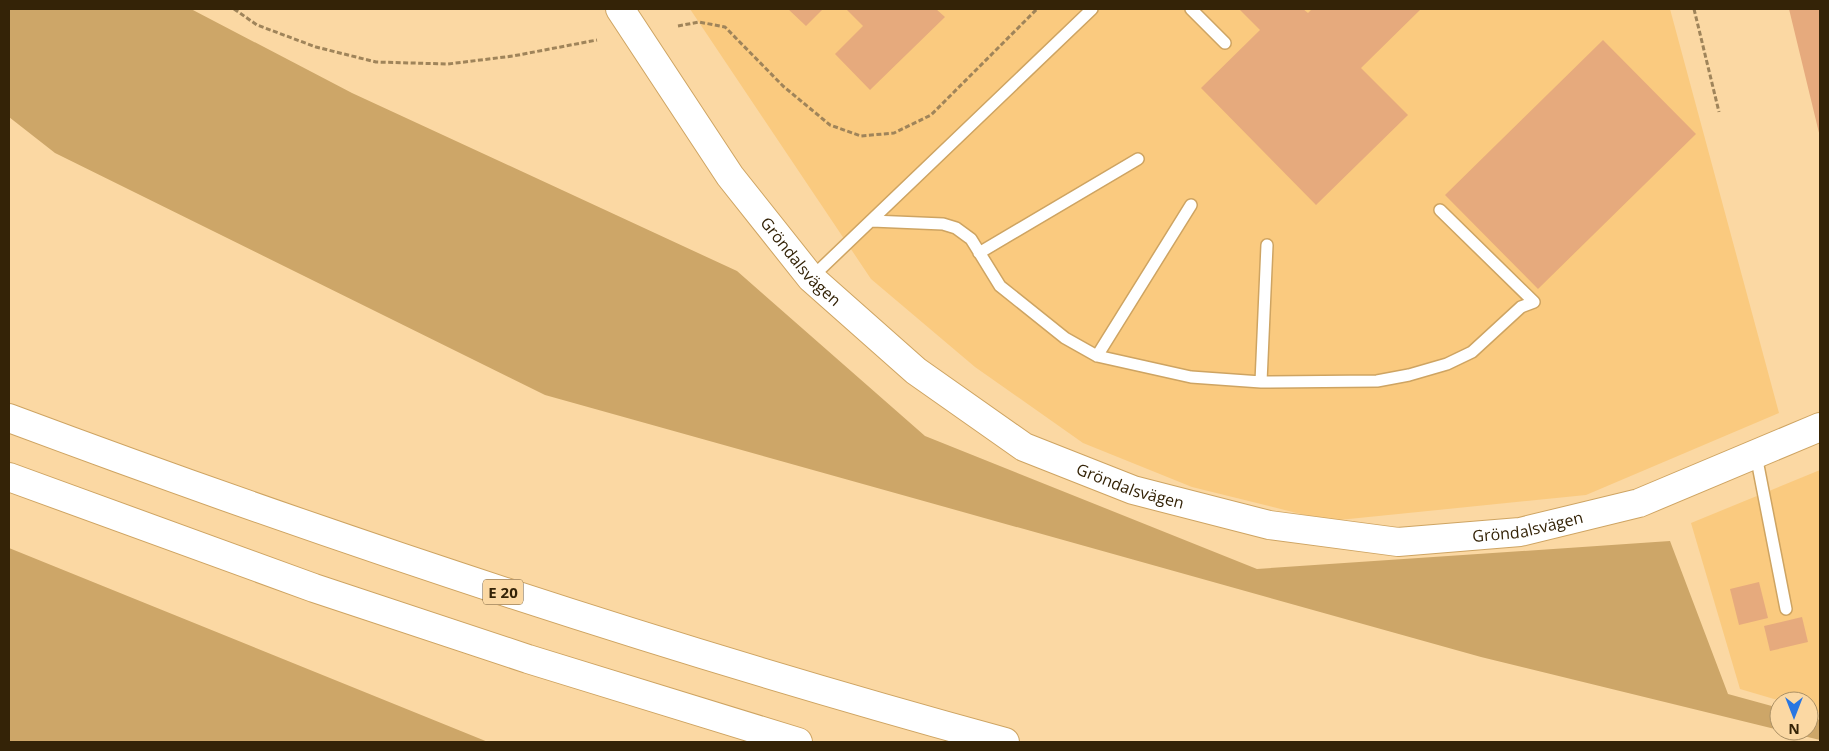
<svg xmlns="http://www.w3.org/2000/svg" width="1829" height="751" font-family="'Open Sans',sans-serif">
<rect width="100%" height="100%" fill="#fbd8a3"/>
<!-- built -->
<path fill="#faca7f" d="M690 9H1670L1779 413 1586 495 1329 521 1192 487 1083 443 975 367 871 279Z
M1820 470V713L1809 709V701H1781L1740 689 1691 523Z"/>
<!-- forest -->
<path fill="#cda668" d="M9 9H191L352 93 737 271 925 436 1257 569 1670 541 1728 694 1779 708V730L1481 657 545 395 55 153 9 117Z
M9 548 488 742H9Z
M1809 717 1820 720V740L1783 731H1809Z"/>
<!-- building -->
<path fill="#e6aa7d" d="M788 9H823L806 26Z
M846 9H936L945 17 870 90 835 54 863 26Z
M1239 9H1303L1308 13 1312 9H1421L1361 68 1408 115 1316 205 1201 88 1260 30Z
M1789 9H1820V137Z
M1603 40 1696 134 1538 289 1445 195Z
M1759 582 1768 618 1739 625 1730 589Z
M1802 617 1808 642 1770 651 1764 626Z"/>
<g fill="none" stroke-linecap="round" stroke-linejoin="round">
<defs>
<path id="service" d="M1191 9 1225 43
M872 221 943 224 956 228 971 239 1000 286 1065 338 1097 356 1191 377 1261 382 1377 381 1409 375 1447 364 1472 352 1521 307 1534 302 1440 210
M979 253 1138 159
M811 278 1092 9
M1097 356 1191 205
M1261 382 1267 245
M1756 455 1786 609"/>
<g id="tertiary">
<path id="s1" d="M620 9 730 176 811 278 916 371 1024 447 1133 490 1269 525 1398 542 1520 532 1639 503 1820 427"/>
</g>
<path id="motorway" d="M9 418C336 540 668 650 1005 742
M9 477 314 588 528 659 798 742"/>
</defs>
<!-- service casing -->
<use href="#service" stroke="#cea462" stroke-width="14"/>
<!-- tertiary casing -->
<use href="#tertiary" stroke="#cea462" stroke-width="30"/>
<!-- motorway casing -->
<use href="#motorway" stroke="#cea462" stroke-width="30"/>
<!-- path -->
<path stroke="#9f845a" stroke-width="3" stroke-dasharray="5 2.5" stroke-linecap="butt" d="M234 9 257 25 316 47 376 62 448 64 513 56 597 40
M1694 9 1719 112
M678 26 699 22 725 27 783 86 830 125 861 136 894 133 931 115 1037 9"/>
<!-- service -->
<use href="#service" stroke="#fff" stroke-width="11"/>
<!-- tertiary -->
<use href="#tertiary" stroke="#fff" stroke-width="28"/>
<!-- motorway -->
<use href="#motorway" stroke="#fff" stroke-width="28"/>
</g>
<g text-anchor="middle" dominant-baseline="central" stroke-width="4" stroke-linejoin="round" paint-order="stroke">
<!-- shield labels -->
<rect fill="#fbd8a3" stroke="#705936" stroke-width="1" x="483" y="579.5" width="40" height="25" rx="4"/>
<g font-size="15" font-weight="bold" fill="#342307">
<text x="503" y="592">E 20</text>
</g>
<!-- street labels -->
<g font-size="16" fill="#342307" stroke="#fbd8a3">
<text stroke="none"><textPath href="#s1" startOffset="311">Gröndalsvägen</textPath></text>
<text stroke="none"><textPath href="#s1" startOffset="716">Gröndalsvägen</textPath></text>
<text stroke="none"><textPath href="#s1" startOffset="1121">Gröndalsvägen</textPath></text>
</g>
</g>
<!-- border -->
<rect width="1829" height="751" fill="none" stroke="#342307" stroke-width="20"/>
<!-- north arrow -->
<g transform="translate(1794 716) rotate(180)"><circle r="24" fill="#fbd8a3" stroke="#ab9065"/>
<path d="M0-4L9 19L0 12L-9 19Z" fill="#2976e1"/>
<text y="-8" font-size="14" font-weight="bold" text-anchor="middle" fill="#342307">N</text>
</g>
</svg>
